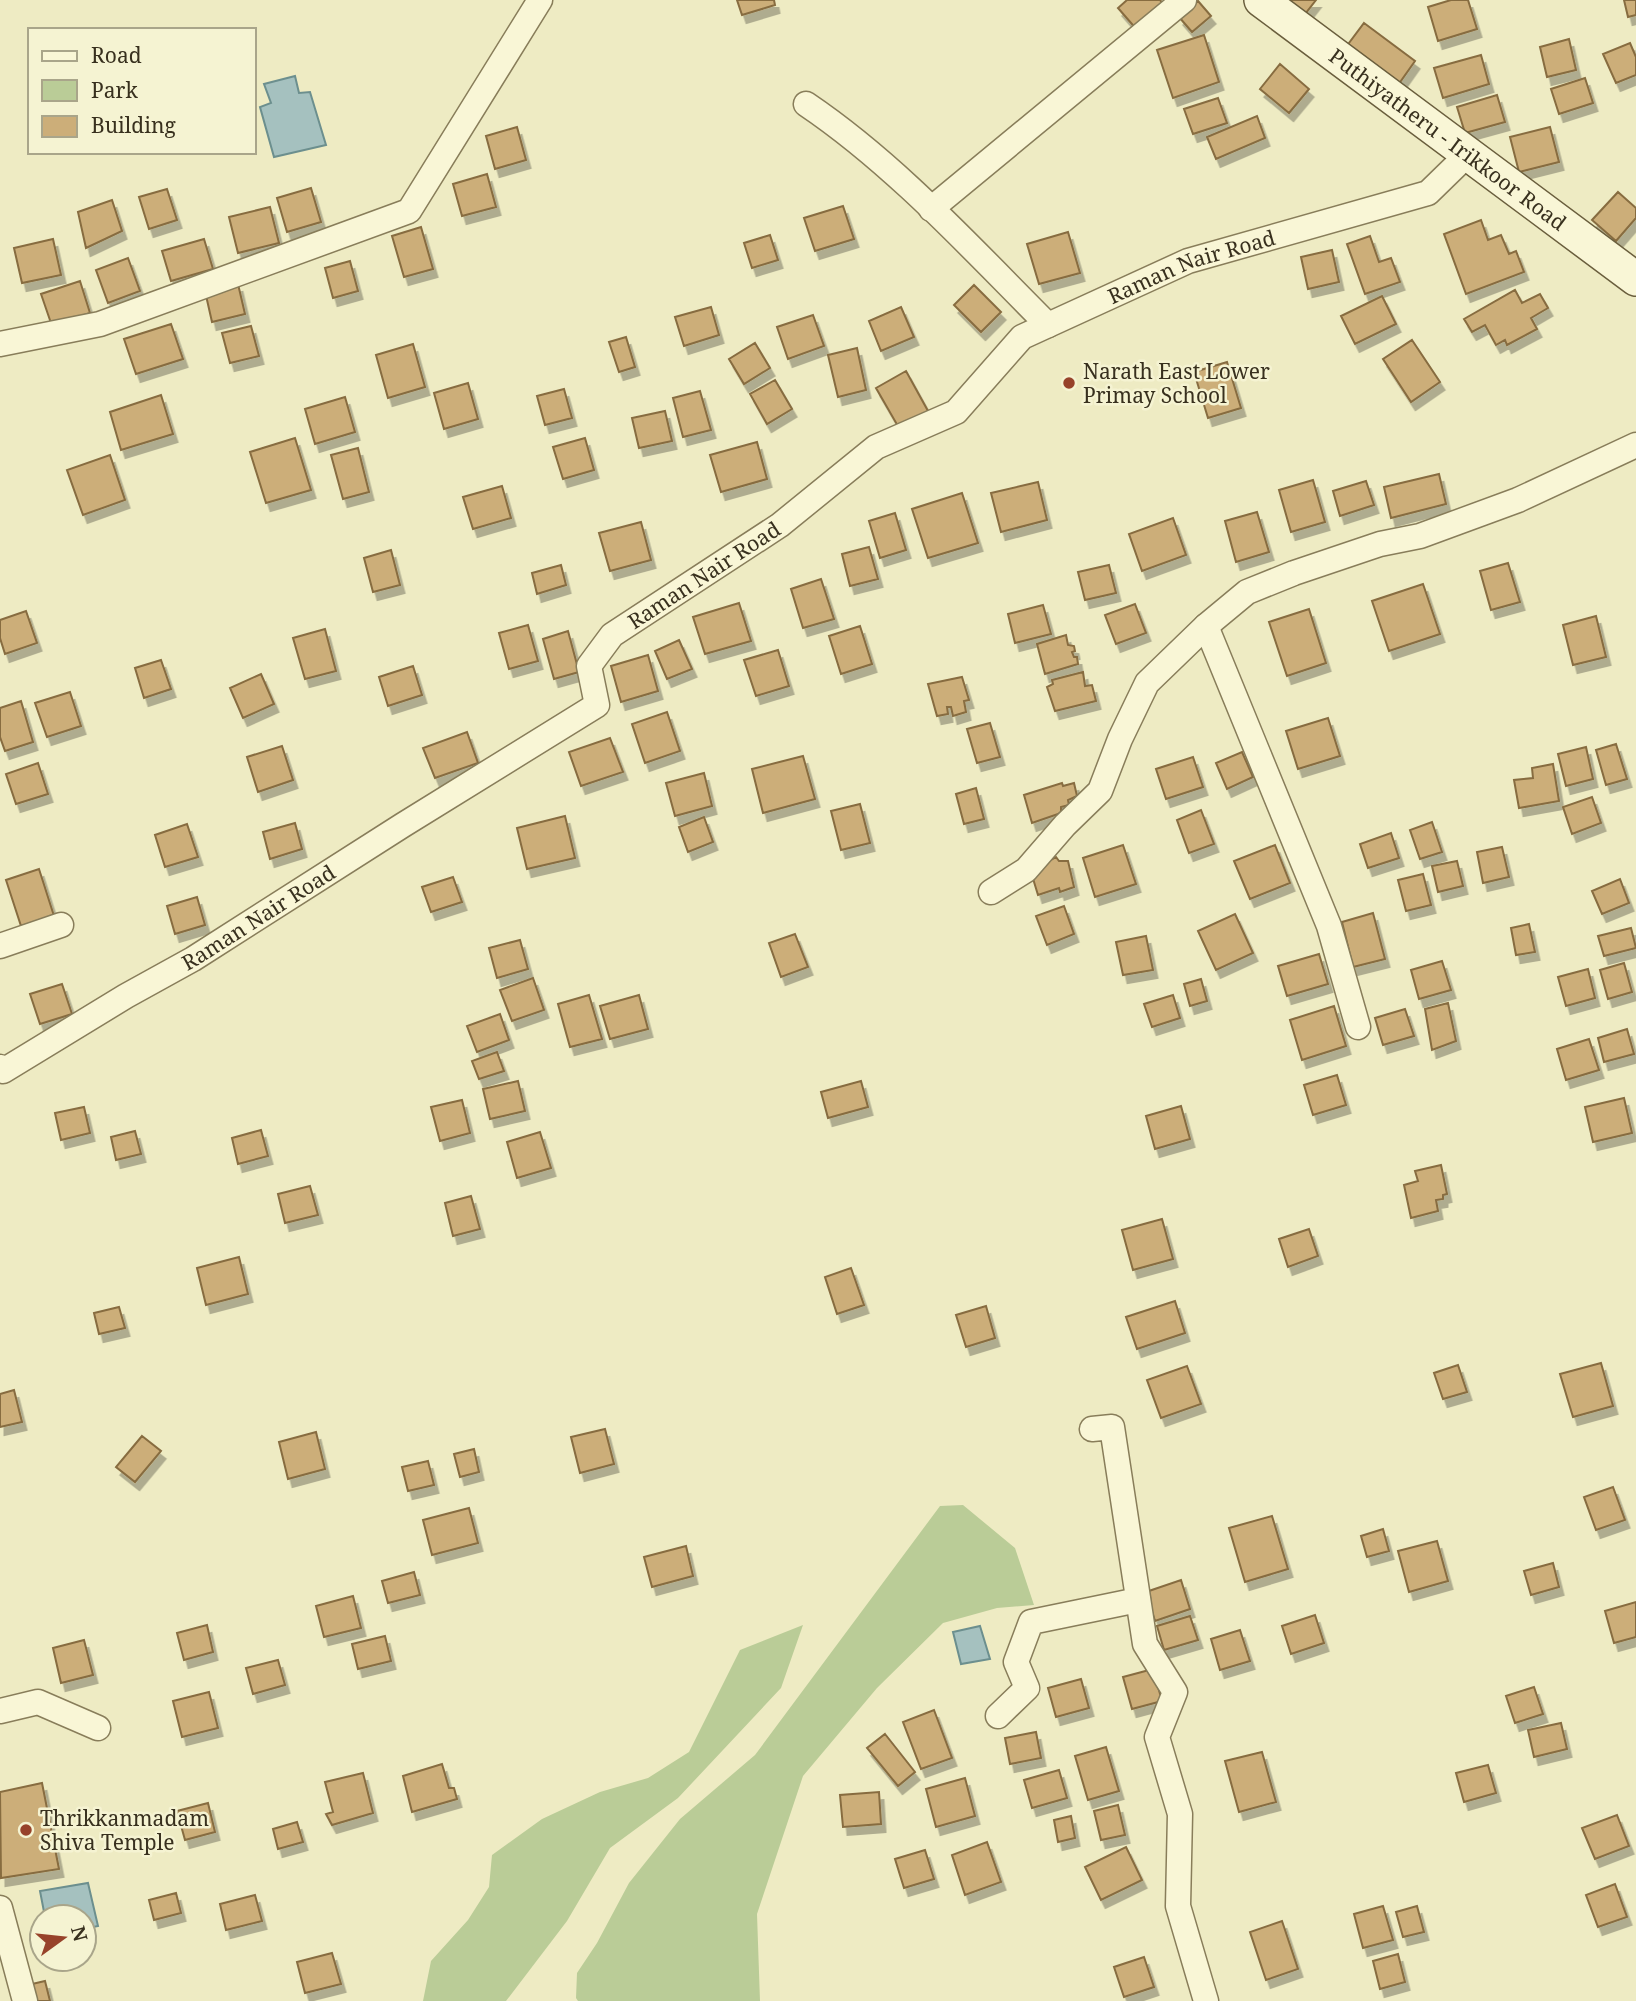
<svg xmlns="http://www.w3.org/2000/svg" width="1636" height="2001" font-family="'Noto Serif',serif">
<defs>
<filter id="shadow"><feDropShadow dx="4.5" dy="8" stdDeviation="0" flood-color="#0004"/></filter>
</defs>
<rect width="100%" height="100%" fill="#eeebc3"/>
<!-- green -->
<path fill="#bacc97" d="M963 1505 1015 1548 1034 1605 997 1608 943 1623 877 1688 803 1776 757 1914 760 2001H578L576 1998 577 1973 597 1943 629 1883 680 1819 755 1755 940 1506Z
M803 1625 781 1688 678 1798 610 1848 567 1921 506 2001H423L431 1961 468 1920 489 1887 492 1855 542 1819 600 1792 648 1778 689 1752 740 1650Z"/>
<!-- water -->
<path fill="#a5c1bf" stroke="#6c8f8e" stroke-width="2" d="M295 76 299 93 310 92 326 145 274 157 260 107 271 103 264 84Z
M980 1626 990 1659 961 1664 953 1632Z
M88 1883 98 1926 84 1929V1917H45L40 1891Z"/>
<!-- building -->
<path fill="#ccae79" stroke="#876c40" stroke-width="2" filter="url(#shadow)" d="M737 0H774L775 5 742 15Z
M1127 0H1160L1166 7 1138 31 1118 8Z
M1287 0H1316L1305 14Z
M1451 0H1468L1477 29 1438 41 1428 7Z
M1624 0H1636V15L1628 17Z
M1198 1 1211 16 1192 32 1179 17Z
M1364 23 1415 61 1398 85 1346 47Z
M1204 35 1219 82 1173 98 1157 50Z
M1569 39 1576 70 1547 77 1540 47Z
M1630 43 1636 57V75L1616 83 1603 54Z
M1481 55 1489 84 1443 98 1434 68Z
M1280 64 1309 89 1289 113 1260 89Z
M1585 78 1593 103 1559 114 1551 89Z
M1497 95 1505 122 1465 133 1457 107Z
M1218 98 1227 123 1193 134 1184 109Z
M1257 116 1265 138 1216 159 1207 137Z
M517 127 526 160 495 169 486 136Z
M1550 127 1559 162 1519 172 1510 137Z
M487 174 496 207 462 216 453 184Z
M311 188 321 222 287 232 277 198Z
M167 189 177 220 149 229 139 197Z
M1618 192 1636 208V218L1616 241 1592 220Z
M112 200 122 231 86 248 78 212Z
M843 206 854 239 815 251 804 218Z
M270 207 279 243 238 253 229 217Z
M1481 220 1488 240 1501 235 1509 254 1516 251 1524 272 1466 294 1444 234Z
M421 227 433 269 404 277 392 236Z
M1068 232 1080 273 1039 284 1027 244Z
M770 235 778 260 752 268 744 243Z
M1370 236 1379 262 1391 258 1400 282 1365 294 1347 244Z
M53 239 61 275 22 283 14 248Z
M204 239 213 269 171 281 162 251Z
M1332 250 1339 282 1308 289 1301 257Z
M128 258 140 291 108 303 96 270Z
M350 261 358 291 333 298 325 268Z
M80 281 90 313 52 326 41 294Z
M238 284 245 314 212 322 205 291Z
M974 285 1001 312 981 332 954 305Z
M1515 290 1522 303 1540 294 1548 308 1531 318 1537 329 1507 345 1505 340 1496 345 1485 325 1472 332 1464 319Z
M1382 296 1396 324 1355 344 1341 316Z
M711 307 719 335 684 346 675 317Z
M901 307 914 337 881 351 869 321Z
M813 315 824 346 788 359 777 327Z
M171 324 183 359 136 374 124 339Z
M251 326 259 356 230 363 222 333Z
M626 337 635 367 619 372 609 342Z
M1412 340 1440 382 1411 402 1383 359Z
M755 343 770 368 744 384 729 359Z
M413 344 425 387 388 398 376 355Z
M857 348 866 390 838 397 828 355Z
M1227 362 1241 408 1208 418 1194 372Z
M906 371 928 411 899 428 876 388Z
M775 380 792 409 767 424 750 394Z
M468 383 478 419 444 429 434 393Z
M564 389 572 418 545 425 537 396Z
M700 391 711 430 683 437 673 398Z
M161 395 173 434 121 450 110 412Z
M345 397 355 432 315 444 305 409Z
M665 411 672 441 639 448 632 418Z
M295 438 311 490 266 503 250 452Z
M585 438 594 470 563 479 553 447Z
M757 442 767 479 721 492 710 455Z
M358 448 369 492 343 499 331 455Z
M110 455 125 500 83 515 67 470Z
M1439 474 1446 504 1391 518 1384 487Z
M1313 480 1325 522 1291 532 1279 490Z
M1366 481 1374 505 1340 516 1333 491Z
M1038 482 1047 520 1001 532 991 493Z
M502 486 511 518 473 529 463 497Z
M962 493 978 543 928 558 912 509Z
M1257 512 1269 552 1236 562 1225 521Z
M895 513 906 550 880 558 869 521Z
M1173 518 1186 555 1142 571 1129 534Z
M641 522 651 560 610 571 599 533Z
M869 547 878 579 850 586 842 554Z
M391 550 400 585 373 592 364 558Z
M1508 563 1520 602 1491 610 1480 571Z
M561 565 566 585 537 594 532 573Z
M1109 565 1116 593 1085 600 1078 572Z
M821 579 834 619 803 628 791 589Z
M1423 584 1440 634 1389 651 1372 601Z
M739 603 751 641 705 654 693 617Z
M1135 604 1146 633 1116 644 1105 615Z
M1043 605 1051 634 1015 643 1008 614Z
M1309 609 1326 663 1287 676 1269 622Z
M26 611 37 643 5 654 0 638V620Z
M1596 616 1606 657 1573 665 1563 625Z
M528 625 538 661 509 669 499 633Z
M860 626 872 664 841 674 829 636Z
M325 629 336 671 305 679 293 638Z
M568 631 579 672 554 679 543 639Z
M1066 635 1068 645 1074 646 1075 651 1072 652 1074 657H1077L1078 664 1045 674 1037 644Z
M679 640 692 669 667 679 655 651Z
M778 650 789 686 756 696 744 660Z
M648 655 658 691 621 702 611 666Z
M161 660 171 689 144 698 135 668Z
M413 666 422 695 388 706 379 677Z
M1083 672 1085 686 1092 685 1096 701 1055 711 1047 687 1053 684 1052 680Z
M261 674 274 704 243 718 230 688Z
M962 677 969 700 964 701 966 712 953 716 951 707H947L948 714 937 716 928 684Z
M70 692 81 726 47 737 35 703Z
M21 701 33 742 5 751 0 737V708Z
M667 712 680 751 645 763 632 724Z
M1328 718 1340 756 1298 769 1286 731Z
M990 723 1000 757 977 763 967 729Z
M467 732 478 763 435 778 423 748Z
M610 738 623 772 581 786 569 752Z
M1616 744 1627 779 1606 785 1596 750Z
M282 746 293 780 258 792 247 757Z
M1586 747 1593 779 1566 786 1558 754Z
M1242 752 1253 777 1227 789 1216 763Z
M803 756 815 799 763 813 752 769Z
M1193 757 1203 787 1166 799 1156 769Z
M38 763 48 794 16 804 6 774Z
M1553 764 1559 801 1519 808 1514 780 1533 778 1532 768Z
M704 773 712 806 675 816 666 783Z
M1062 783 1063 786 1074 783 1077 796 1068 800 1069 805 1061 807V813L1032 823 1024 795Z
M976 788 984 819 964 824 956 794Z
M1592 797 1601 823 1572 834 1563 807Z
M860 804 870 843 841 850 831 811Z
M1201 810 1214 844 1189 853 1177 820Z
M565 816 575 858 527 869 517 828Z
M704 817 713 842 688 852 679 827Z
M1432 822 1442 852 1420 859 1410 830Z
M295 823 302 849 270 859 263 832Z
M187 824 198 857 165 867 155 835Z
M1391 833 1399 858 1368 868 1360 844Z
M1123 845 1136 884 1095 897 1083 858Z
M1275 845 1290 883 1250 899 1234 861Z
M1502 847 1509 877 1483 883 1477 852Z
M1056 857 1059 861H1068L1074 887 1060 892 1059 888 1038 895 1031 872Z
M1457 861 1463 886 1438 892 1432 866Z
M39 869 54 916 21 926 6 880Z
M1423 874 1431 905 1406 911 1398 880Z
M453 877 462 902 431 912 422 887Z
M1620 879 1629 903 1602 914 1592 891Z
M197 897 205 925 175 934 167 906Z
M1064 906 1074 934 1047 945 1036 916Z
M1373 913 1385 959 1353 967 1342 922Z
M1235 914 1253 953 1216 970 1198 931Z
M1529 924 1535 952 1516 955 1511 928Z
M1631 928 1636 948 1604 956 1598 936Z
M795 934 808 967 781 977 769 943Z
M1146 936 1153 970 1123 975 1116 942Z
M520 940 528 969 497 978 489 948Z
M1319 954 1328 984 1287 996 1278 966Z
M1442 961 1451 990 1419 999 1411 970Z
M1624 963 1632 992 1608 999 1600 970Z
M1588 969 1595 998 1566 1006 1558 977Z
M533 978 544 1010 512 1021 500 990Z
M1201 979 1207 1001 1190 1006 1184 984Z
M62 984 72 1014 40 1024 30 994Z
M589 995 602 1039 570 1047 558 1004Z
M639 995 648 1029 610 1039 600 1006Z
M1173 995 1180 1018 1152 1027 1144 1004Z
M1448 1003 1456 1041 1432 1050 1425 1009Z
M1334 1006 1346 1046 1302 1060 1290 1020Z
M1405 1009 1414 1036 1383 1045 1375 1018Z
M500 1014 509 1040 477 1052 467 1026Z
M1627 1029 1634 1054 1604 1062 1598 1038Z
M1589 1039 1599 1070 1566 1080 1557 1049Z
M497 1052 504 1071 479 1079 472 1061Z
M1337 1075 1346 1105 1313 1115 1304 1085Z
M518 1081 525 1111 490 1119 483 1089Z
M861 1081 868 1107 828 1118 821 1092Z
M1624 1098 1632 1133 1593 1142 1585 1107Z
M462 1100 470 1133 440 1141 431 1107Z
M1181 1106 1190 1139 1155 1149 1146 1116Z
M84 1107 90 1133 61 1140 55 1113Z
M261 1130 268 1156 238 1164 232 1138Z
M135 1131 141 1154 116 1160 111 1137Z
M540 1132 551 1168 517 1178 507 1142Z
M1441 1165 1447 1194 1443 1195V1199L1436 1200 1438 1211 1411 1218 1404 1185 1418 1181 1415 1171Z
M310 1186 318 1215 285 1223 278 1194Z
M471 1196 480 1229 453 1236 445 1203Z
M1162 1219 1173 1259 1133 1270 1122 1230Z
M1309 1229 1318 1256 1288 1267 1279 1239Z
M239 1257 248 1294 206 1305 197 1268Z
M851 1268 864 1305 837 1314 825 1277Z
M1175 1301 1185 1333 1137 1349 1126 1317Z
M986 1306 995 1338 966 1347 956 1315Z
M119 1307 125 1328 99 1334 94 1313Z
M1601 1363 1613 1406 1573 1417 1560 1374Z
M1458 1365 1467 1392 1443 1399 1434 1373Z
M1187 1366 1201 1404 1161 1418 1147 1380Z
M14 1390 22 1422 0 1427V1394Z
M605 1429 614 1464 580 1473 571 1437Z
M316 1432 325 1469 288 1479 279 1442Z
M142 1436 161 1451 135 1482 116 1467Z
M474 1449 479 1472 460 1477 454 1454Z
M428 1461 434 1485 408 1491 402 1467Z
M1613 1487 1625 1520 1596 1530 1584 1497Z
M469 1508 478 1543 432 1555 423 1520Z
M1272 1516 1288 1569 1245 1582 1229 1528Z
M1383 1529 1389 1551 1367 1557 1361 1536Z
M1437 1541 1448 1581 1409 1592 1398 1551Z
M686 1546 693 1576 652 1587 644 1557Z
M1553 1563 1559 1587 1531 1595 1524 1571Z
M414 1572 420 1595 388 1603 382 1581Z
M1181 1580 1190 1609 1155 1621 1146 1592Z
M353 1596 361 1628 324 1637 316 1606Z
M1636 1602V1637L1614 1643 1605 1611Z
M1315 1615 1324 1643 1291 1654 1282 1626Z
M1190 1616 1198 1640 1164 1650 1157 1626Z
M207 1625 213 1652 184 1660 177 1633Z
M1240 1630 1250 1661 1220 1670 1211 1639Z
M385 1636 391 1661 358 1669 352 1644Z
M84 1640 93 1675 61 1683 53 1648Z
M278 1660 285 1685 253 1694 246 1668Z
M1153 1669 1162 1701 1132 1709 1123 1677Z
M1081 1679 1089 1708 1056 1717 1048 1688Z
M1534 1687 1543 1714 1515 1723 1506 1696Z
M209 1692 218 1728 182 1737 173 1701Z
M934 1710 952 1758 921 1769 903 1722Z
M1561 1723 1567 1749 1534 1757 1528 1730Z
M1036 1732 1041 1758 1010 1764 1005 1738Z
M885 1734 915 1772 898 1786 867 1748Z
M1106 1747 1119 1791 1088 1800 1075 1756Z
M1262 1752 1276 1802 1239 1812 1225 1761Z
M442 1764 449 1788H454L457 1799 412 1812 403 1776Z
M1488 1765 1496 1793 1464 1802 1456 1773Z
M1059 1770 1067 1798 1032 1808 1024 1780Z
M363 1773 373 1813 332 1825 326 1814 333 1812 325 1782Z
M965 1778 975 1816 936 1827 926 1789Z
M42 1783 59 1869 1 1878 0 1792Z
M879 1792 881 1824 843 1827 840 1795Z
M208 1803 215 1832 185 1840 177 1811Z
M1118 1805 1125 1835 1101 1840 1094 1811Z
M1617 1815 1629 1846 1595 1859 1582 1828Z
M1071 1816 1075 1838 1058 1842 1054 1820Z
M297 1822 303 1842 278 1849 273 1829Z
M987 1842 1001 1882 965 1895 952 1855Z
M1126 1847 1142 1880 1101 1900 1085 1867Z
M925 1850 934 1879 904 1888 895 1859Z
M1615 1884 1627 1917 1598 1927 1586 1895Z
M176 1893 181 1913 154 1920 149 1900Z
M255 1895 262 1921 226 1930 220 1904Z
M1383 1906 1393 1940 1363 1948 1354 1914Z
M1417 1906 1424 1932 1403 1937 1396 1912Z
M1282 1921 1298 1969 1266 1980 1250 1932Z
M332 1953 341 1984 305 1993 297 1962Z
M1398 1954 1405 1982 1380 1989 1373 1961Z
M1144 1957 1154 1987 1124 1997 1114 1967Z
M45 1981 50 2001H36L32 1984Z"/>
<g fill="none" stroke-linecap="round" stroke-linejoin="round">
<defs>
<g id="minor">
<path d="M806 104C895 164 972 249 1048 325"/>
<path d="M931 209 1184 0"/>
<path d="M0 344 100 324 409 211 540 0"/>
<path d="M1206 626 1329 926 1358 1027"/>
<path d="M991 892 1026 870 1065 825 1100 791 1120 739 1147 683 1206 626 1247 592 1294 573 1380 544 1420 536 1518 500 1636 445"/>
<path d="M0 946 61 925"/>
<path id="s1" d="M0 1067 3 1071 126 996 193 959 403 825 597 705 589 666 612 635 780 525 876 447 956 412 1022 337 1188 261 1428 193 1467 155"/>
<path d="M1092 1429 1112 1427 1145 1644 1175 1692 1157 1737 1180 1814 1178 1906 1206 2001"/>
<path d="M0 1711 38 1702 98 1728"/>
<path d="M998 1716 1027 1688 1016 1662 1031 1622 1138 1600"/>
<path d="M0 1908 25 2001"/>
</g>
<g id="secondary">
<path id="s2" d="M1261 0 1636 279"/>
</g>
</defs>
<!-- minor casing -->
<use href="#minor" stroke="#887d5a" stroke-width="27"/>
<!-- secondary casing -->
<use href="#secondary" stroke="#6a5e3d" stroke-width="36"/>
<!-- minor -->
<use href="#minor" stroke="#f9f6d6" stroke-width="24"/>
<!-- secondary -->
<use href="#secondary" stroke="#f9f6d6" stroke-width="33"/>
</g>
<!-- markers -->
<g fill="#97422a" stroke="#f5f3d2" stroke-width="2.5">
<circle cx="1069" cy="383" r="7"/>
<circle cx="26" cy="1830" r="7"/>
</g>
<g text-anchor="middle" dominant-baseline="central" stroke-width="5" stroke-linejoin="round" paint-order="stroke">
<!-- street labels -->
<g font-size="21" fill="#38301e" stroke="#f5f3d2">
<text stroke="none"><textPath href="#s2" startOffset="233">Puthiyatheru - Irikkoor Road</textPath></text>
<text stroke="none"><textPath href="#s1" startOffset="1477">Raman Nair Road</textPath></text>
<text stroke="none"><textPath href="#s1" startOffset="891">Raman Nair Road</textPath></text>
<text stroke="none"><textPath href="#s1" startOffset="303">Raman Nair Road</textPath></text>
</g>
<!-- poi labels -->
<g font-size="21" fill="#38301e" stroke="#f5f3d2" text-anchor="start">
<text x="1083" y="371">Narath East Lower<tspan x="1083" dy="24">Primay School</tspan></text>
<text x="40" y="1818">Thrikkanmadam<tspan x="40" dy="24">Shiva Temple</tspan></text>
</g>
</g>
<!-- legend -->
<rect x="28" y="28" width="228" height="126" fill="#f5f3d2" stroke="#a9a58a" stroke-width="2"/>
<rect x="42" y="51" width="35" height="10" fill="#f9f6d6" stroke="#a9a58a" stroke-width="2"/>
<text x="91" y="63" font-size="21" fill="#38301e">Road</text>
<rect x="42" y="80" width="35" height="21" fill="#bacc97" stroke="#a9a58a" stroke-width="2"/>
<text x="91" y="98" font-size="21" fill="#38301e">Park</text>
<rect x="42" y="116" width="35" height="21" fill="#ccae79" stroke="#a9a58a" stroke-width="2"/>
<text x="91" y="133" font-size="21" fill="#38301e">Building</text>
<!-- north arrow -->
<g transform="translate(63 1938) rotate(75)"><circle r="33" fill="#f5f3d2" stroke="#a9a58a" stroke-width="2"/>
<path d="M0-5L12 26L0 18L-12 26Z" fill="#97422a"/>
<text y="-10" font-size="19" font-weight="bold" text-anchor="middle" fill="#38301e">N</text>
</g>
</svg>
